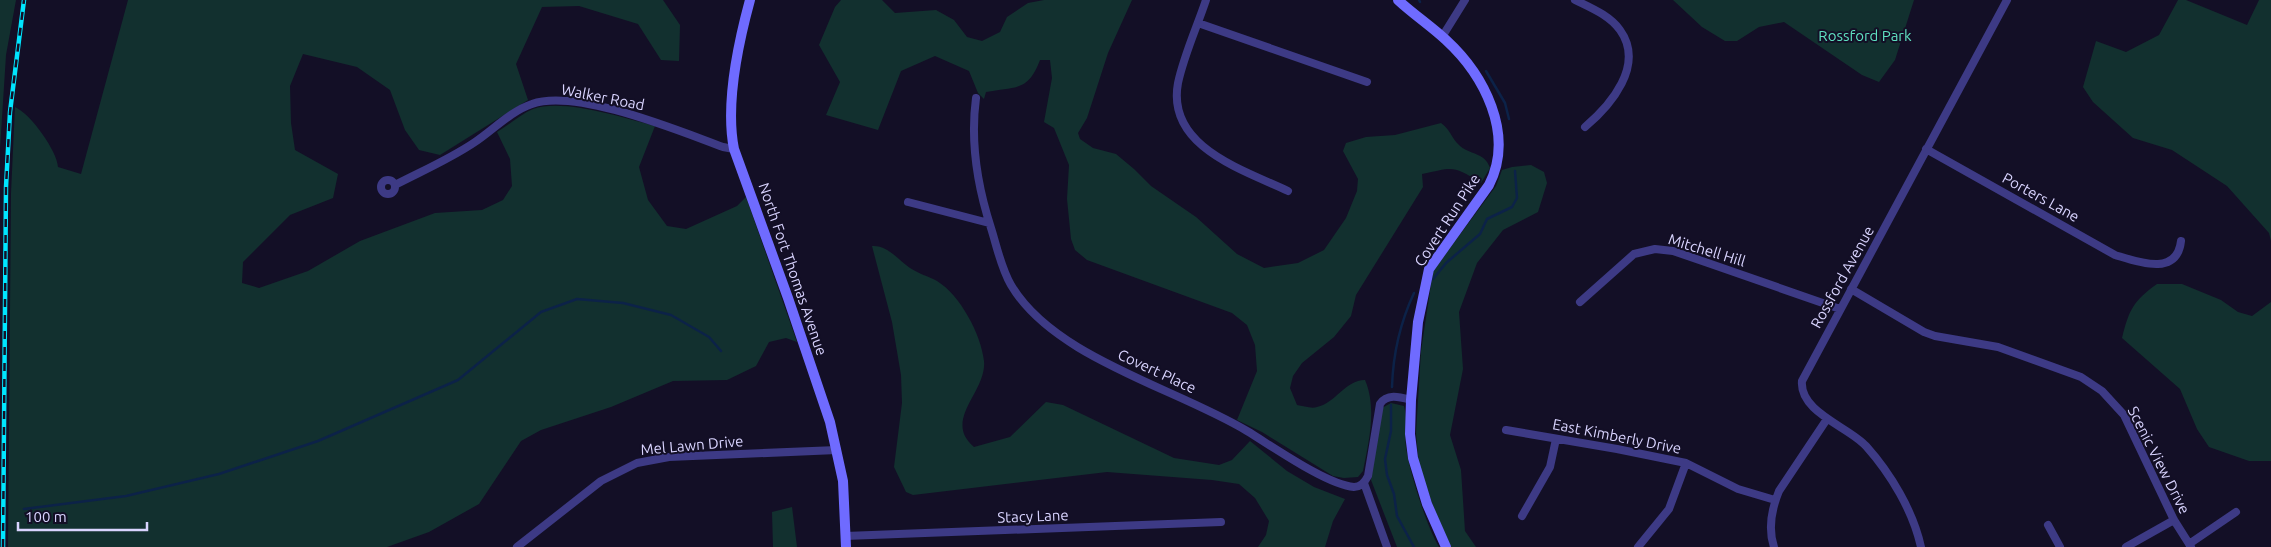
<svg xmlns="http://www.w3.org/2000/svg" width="2271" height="547" font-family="Ubuntu,sans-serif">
<rect width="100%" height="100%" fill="#130f26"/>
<!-- green -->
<path fill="#12302f" d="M0 0H16L6 55 0 149Z
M128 0H663L680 25 679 61 661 60 638 24 579 6 542 7 516 64 528 100 440 155 419 150 405 130 390 90 357 67 303 54 290 86 291 123 295 150 338 174 333 198 290 215 243 262 242 283 259 288 308 271 360 241 435 213 482 210 503 200 512 186 510 159 497 132C509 125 521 114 533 109 563 98 624 118 655 126L639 167 648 200 667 226 686 229 737 206 746 197 797 342 786 338 769 342 756 366 727 380 673 381 611 407 541 430 521 441 479 504 429 532 387 547H8L11 193 15 107C31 114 57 151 58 167L81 174Z
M841 0H882L895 13 936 10 954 20 967 37 982 41 1000 32 1007 17 1028 3 1044 0H1132L1108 53 1087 118 1078 133 1080 139 1093 148 1116 154 1134 169 1151 186 1196 217 1237 254 1264 268 1298 263 1324 250 1346 218 1357 191 1358 179 1343 151 1346 143 1366 137 1395 135 1441 123C1451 130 1451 138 1459 145 1469 155 1485 152 1490 168L1481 183C1453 165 1454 167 1422 174L1423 187 1356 295 1351 316 1334 337 1302 363 1293 376 1290 388 1297 405C1303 406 1312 409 1317 407 1336 403 1345 380 1365 380 1377 408 1369 441 1363 471L1358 477 1344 478 1333 476 1262 432 1237 420 1257 371 1255 345 1247 325 1232 313 1087 260 1075 250 1071 239 1067 199 1069 165 1054 128 1044 122 1052 78 1050 60H1040C1028 92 1016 86 986 92L984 99 978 93 969 71 935 56 901 71 878 130 826 115 840 82 819 45 835 7Z
M1673 0H1914L1895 60 1879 82 1862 75 1784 22 1759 27 1737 41H1725L1702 27Z
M2178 0H2186L2247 25 2259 0H2271V241L2269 233 2227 186 2172 150 2133 138 2093 102 2083 87 2096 41 2126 52 2159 35Z
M1531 165 1544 172 1547 183 1538 212 1503 230 1477 263 1459 312 1463 369 1450 435 1461 470 1465 531 1476 547H1451L1435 511 1419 466 1416 433 1421 351 1433 271 1496 186 1502 170 1512 167Z
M872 246C888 245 898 260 910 268 919 274 928 276 937 281 960 295 981 334 984 361 987 392 942 420 974 447L1010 437 1046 402 1063 405 1174 458 1219 465 1232 460 1250 441 1287 471 1314 487 1345 499 1333 521 1325 547H1258L1266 535 1269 521 1255 498 1239 484 1212 480 1107 472 913 495 906 492 894 467 902 403 901 375 892 322Z
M2157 284H2182L2221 300 2238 312 2252 316 2271 302V461H2249L2209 447 2197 429 2180 389 2122 338C2129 310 2133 301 2157 284Z
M1391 403 1404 406C1408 420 1404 434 1406 448 1410 473 1426 525 1439 547H1397L1371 480 1382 408Z
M792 507 797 547H773L772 512Z"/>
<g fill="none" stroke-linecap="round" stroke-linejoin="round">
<!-- stream -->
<path stroke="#0c2248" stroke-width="2.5" d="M1419 0 1420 2
M1486 71 1505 103 1509 119
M1433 279 1446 263 1480 234 1487 219 1512 207 1517 198 1515 171
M1392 387C1393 354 1400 323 1414 293
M1391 405V431L1385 459 1387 475 1394 494 1397 516 1414 547
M24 509 126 496 219 474 318 441 458 380 541 312 577 299 623 303 671 315 709 337 721 351"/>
<!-- street -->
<path stroke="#3d3a85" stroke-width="8" d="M1206 0C1197 27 1184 55 1178 83 1166 147 1244 170 1288 191
M1575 0C1591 8 1609 15 1620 30 1645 65 1611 105 1585 127
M1198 23 1367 82
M1442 37 1465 0
M976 98C970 143 977 185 991 228 997 247 1001 268 1011 285 1054 358 1176 388 1247 431 1272 446 1327 485 1354 487 1361 487 1365 482 1368 476L1380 404C1387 393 1400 397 1411 400
M1926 149 2115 255C2138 262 2177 277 2181 241
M381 187a7 7 0 1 1 14 0a7 7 0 1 1-14 0Z
M395 185C422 171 450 159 475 142 493 130 511 111 532 104 576 88 679 131 723 147L734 149
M908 202 989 223
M1851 289 1924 332 1935 336 1998 347 2081 377 2102 391 2124 415 2174 520 2191 547
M1580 302 1634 254 1655 249 1673 251 1708 263 1840 309
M1506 430 1617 449 1686 463 1738 489 1775 500
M1364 483 1387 547
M1522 516 1550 467 1556 439
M2048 525 2060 547
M845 536 1221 522
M2189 544 2236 512
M517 547 601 481 637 463 669 457 837 450
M1638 547 1669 509 1686 463
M1774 547C1768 529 1772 508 1779 491L1827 419
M1921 547C1913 511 1891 474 1866 446 1849 427 1799 412 1802 381L2007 0
M2126 547 2174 520"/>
<!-- secondary -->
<path stroke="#6f6bff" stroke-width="10" d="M750 0C738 44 725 104 734 149L788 298 830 422 843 481 846 547
M1398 0C1413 14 1431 26 1446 40 1484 75 1515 134 1489 185L1429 269 1418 322 1411 400 1410 434 1413 458 1427 504 1446 547"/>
<defs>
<path id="rail" d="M3 547 6 187 10 112 24 0"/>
</defs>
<!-- rail casing -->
<use href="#rail" stroke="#00e5ff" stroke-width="4.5"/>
<!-- rail -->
<use href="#rail" stroke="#130f26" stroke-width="2.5" stroke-dasharray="8" stroke-linecap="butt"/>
</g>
<g text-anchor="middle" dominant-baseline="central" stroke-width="4" stroke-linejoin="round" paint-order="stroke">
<!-- park labels -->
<g font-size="15" fill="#5fe0c0" stroke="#130f26">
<text x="1865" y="35">Rossford Park</text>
</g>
<!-- street labels -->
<g font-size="15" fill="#d9d4ff" stroke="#130f26">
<text transform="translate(603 97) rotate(11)">Walker Road</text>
<text transform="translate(2041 197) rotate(29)">Porters Lane</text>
<text transform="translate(1447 220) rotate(-57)">Covert Run Pike</text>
<text transform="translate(1707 250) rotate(17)">Mitchell Hill</text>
<text transform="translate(793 269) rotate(71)">North Fort Thomas Avenue</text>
<text transform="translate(1842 277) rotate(-61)">Rossford Avenue</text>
<text transform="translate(1157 371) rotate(25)">Covert Place</text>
<text transform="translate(1617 436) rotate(11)">East Kimberly Drive</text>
<text transform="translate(692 445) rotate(-5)">Mel Lawn Drive</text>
<text transform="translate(2159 460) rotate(63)">Scenic View Drive</text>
<text transform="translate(1033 516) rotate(-2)">Stacy Lane</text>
</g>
</g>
<!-- scale -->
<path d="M18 522v8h129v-8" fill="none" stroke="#d9d4ff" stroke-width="2.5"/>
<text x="25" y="522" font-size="15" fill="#d9d4ff" stroke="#130f26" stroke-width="4" paint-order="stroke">100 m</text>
</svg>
